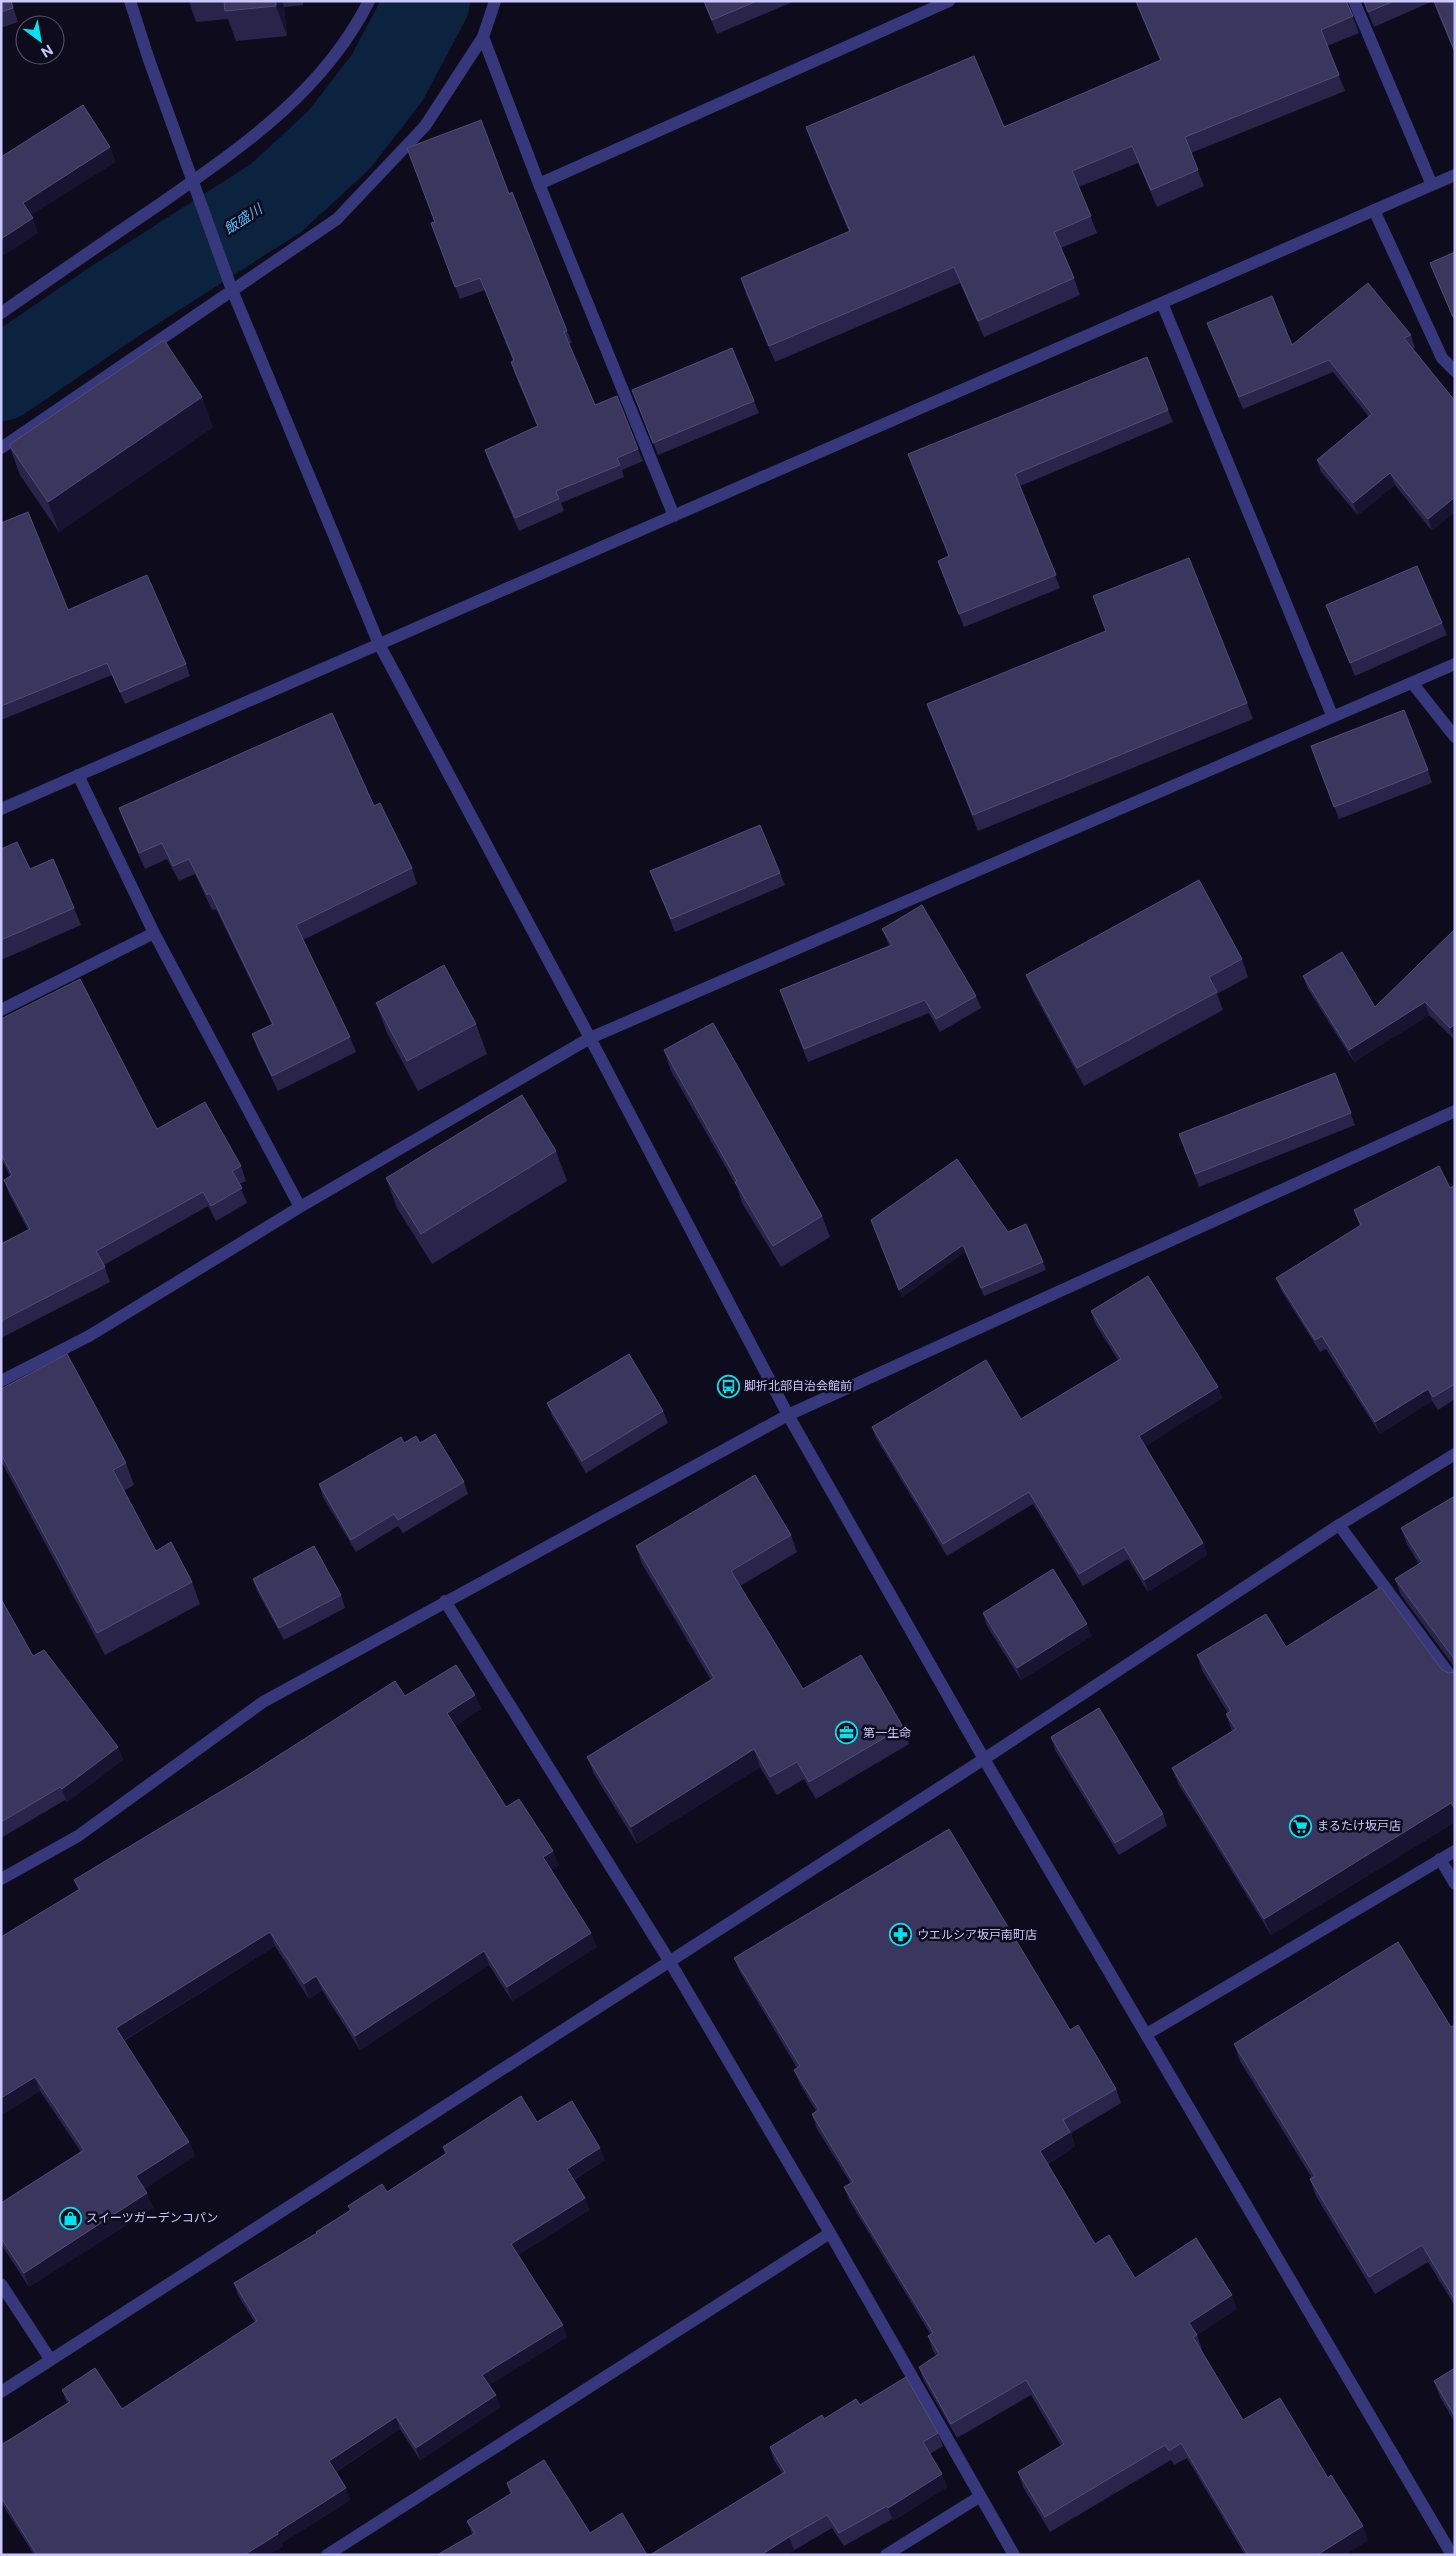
<svg xmlns="http://www.w3.org/2000/svg" width="1456" height="2556" font-family="'Public Sans','Noto Sans JP',sans-serif">
<rect width="100%" height="100%" fill="#0e0c1c"/>
<g fill="none" stroke-linecap="round" stroke-linejoin="round">
<!-- river -->
<path stroke="#0c2340" stroke-width="84" d="M1 379 115 301 276 198 339 140 387 78 428 1"/>
<!-- minor -->
<path stroke="#37387b" stroke-width="12" d="M1354 1 1432 185
M483 37 539 184 674 516
M539 184 949 1
M1374 210 1442 358 1455 371
M1162 303 1332 715
M1 313C53 277 105 241 157 206 240 148 322 94 369 1
M1 448 337 219 425 126 483 37 495 1
M1413 684 1455 737
M78 775 154 933 300 1207
M1 809 1455 175
M1 1010 154 933
M1 1381 89 1336 300 1207 590 1038 1455 664
M1339 1525 1455 1682
M445 1601 670 1962 830 2233 1014 2555
M1440 1859 1455 1884
M1 1879 78 1836 263 1702 788 1415 1455 1111
M1147 2034 1455 1851
M1 2284 50 2359
M327 2555 830 2233
M886 2555 979 2497"/>
<!-- tertiary -->
<path stroke="#37387b" stroke-width="12" d="M130 1 149 60 232 290 379 644 590 1038 788 1415 984 1759 1452 2555
M1 2392 984 1759 1339 1525 1455 1454"/>
</g>
<!-- wall -->
<path fill="#2a244b" d="M1 1H11L18 22 1 28Z
M189 1H303V5L284 7 287 36 236 41 228 19 196 22Z
M703 1H795L717 34Z
M1135 1H1347L1359 33 1327 46 1345 91 1191 153 1204 186 1157 207 1138 163 1079 187 1097 233 1061 248 1074 278 1080 295 984 337 960 283 775 362 746 294 741 278 849 232 812 144 806 127H1004L1160 60Z
M1363 1H1433L1374 27Z
M1433 1H1455V54Z
M509 194 567 331 572 343 569 344 595 405 638 449 643 461 622 470 624 477 561 503 564 511 519 531 489 462 485 450 537 426 515 374 511 362 513 361 485 290 460 299 431 223Z
M1455 252V322L1430 263Z
M1207 323 1292 345 1411 335 1415 348 1413 349 1432 531 1395 485 1358 515 1321 472 1317 460 1369 417 1333 372 1243 409Z
M632 390 754 401 759 413 658 455Z
M1168 410 1173 422 1020 486 1060 588 964 627 938 561 949 556 908 454Z
M213 427 59 532 20 475 9 445Z
M1 523 68 610 186 664 190 676 125 704 112 675 1 720Z
M1093 596 1247 703 1253 719 978 831 927 704 1106 631Z
M1326 605 1442 623 1447 635 1355 676Z
M1311 746 1428 770 1432 783 1339 819Z
M374 806 412 868 417 884 303 940 350 1037 356 1052 278 1091 258 1050 252 1034 272 1025 216 909 212 910 195 874 179 881 167 859 145 869 125 824 119 808Z
M1 849 30 869 74 908 81 925 1 960Z
M650 871 780 873 785 885 675 932Z
M882 929 976 996 981 1008 940 1032 929 1013 808 1062 780 990 890 946 887 941Z
M1455 929V1040L1429 1015 1354 1062 1308 989 1303 976 1375 1007Z
M1242 959 1248 977 1217 994 1223 1010 1084 1086 1033 992 1026 975Z
M376 1003 476 1024 487 1054 418 1091 387 1033Z
M1 1019 157 1129 241 1166 246 1181 239 1184 247 1203 216 1221 208 1206 104 1265 110 1282 1 1338V1244L28 1230 9 1194 4 1180 10 1176 1 1158Z
M664 1050 822 1216 830 1237 781 1267 742 1203 737 1187 671 1071Z
M1335 1073 1355 1125 1199 1187 1179 1134Z
M556 1151 567 1181 432 1264 397 1208 386 1178Z
M1455 1185V1399L1438 1410 1432 1401 1380 1434 1326 1349 1320 1352 1281 1290 1276 1278 1360 1226 1354 1210 1450 1188Z
M871 1220 1008 1232 1043 1262 1046 1270 984 1296 965 1252 902 1297Z
M1091 1311 1218 1387 1222 1398 1145 1446 1203 1543 1207 1555 1148 1592 1128 1559 1083 1586 1033 1504 947 1556 876 1438 872 1427 1021 1419 1118 1360 1095 1323Z
M1 1389 126 1463 134 1485 124 1491 156 1551 192 1582 200 1604 105 1655 1 1461Z
M547 1403 663 1411 668 1423 586 1473 552 1416Z
M404 1443H420L464 1482 468 1494 403 1533 398 1526 356 1552 323 1497 319 1484Z
M1455 1496V1668L1401 1595 1395 1579 1419 1564 1407 1544 1401 1528Z
M791 1535 797 1552 740 1586 803 1689 903 1727 909 1744 816 1799 804 1779 777 1795 760 1767 637 1844 594 1774 587 1757 711 1680 642 1564 636 1546Z
M253 1579 341 1595 345 1608 284 1640 257 1591Z
M1 1599 33 1656 118 1747 123 1760 67 1802 65 1800 1 1838Z
M983 1613 1092 1636 1021 1680 987 1626Z
M1286 1647 1442 1670 1449 1673 1454 1672 1455 1670V1822L1271 1935 1179 1785 1172 1768 1232 1731 1226 1714 1228 1713 1203 1672 1197 1655Z
M475 1695 481 1709 455 1726 506 1807 559 1865 551 1870 597 1947 512 2001 489 1965 360 2050 322 1990 309 1999 275 1946 124 2041 189 2142 195 2156 144 2189 153 2208 29 2287 1 2244V2203L81 2152 40 2091 1 2115 78 1890 74 1880 405 1696Z
M1051 1737 1163 1814 1167 1826 1119 1855 1055 1750Z
M734 1958 1070 2030 1116 2089 1121 2103 1071 2133 1075 2146 1048 2164 1095 2244 1135 2278 1237 2309 1197 2335 1202 2349 1201 2350 1243 2420 1328 2478 1368 2540 1345 2555H1245L1187 2458 1174 2465 1171 2460 1050 2532 1023 2487 1018 2472 1061 2446 1031 2395 957 2438 924 2381 919 2367 936 2356 933 2351 928 2336 931 2335 850 2202 844 2187 851 2184 817 2129 812 2114 816 2111 800 2084 794 2070 797 2068 740 1972Z
M1455 2025V2306L1428 2262 1375 2294 1316 2196 1310 2179 1312 2178 1240 2061 1234 2044 1451 2027Z
M537 2122 605 2160 574 2180 585 2198 589 2210 518 2255 567 2337 489 2385 500 2407 420 2460 400 2429 336 2472 350 2500 282 2543 283 2546 268 2555H34L1 2502V2445L67 2403 62 2390 122 2409 255 2323 238 2295 234 2283 317 2234 316 2232 350 2210 348 2206 387 2192 445 2154 443 2147Z
M1455 2368V2423L1440 2397 1434 2381Z
M860 2405 938 2433 943 2446 930 2454 942 2474 947 2487 893 2521 892 2519 844 2546 832 2528 786 2555H650L782 2473 774 2460 770 2447 824 2419Z
M507 2483 590 2533 472 2534 467 2521 510 2494Z"/>
<!-- shaded-wall -->
<path fill="#181330" d="M276 1H282L284 7 287 36 276 6Z
M110 147 116 162 28 217 23 203Z
M33 218 38 233 1 257V239Z
M202 397 213 427 59 532 48 502Z
M1390 473 1395 485 1358 515 1353 503Z
M1455 497V512L1432 531 1428 519Z
M1425 1002 1429 1015 1354 1062 1349 1050Z
M1455 1024V1040L1450 1028Z
M963 1245 965 1252 902 1297 899 1290Z
M1218 1387 1222 1398 1143 1448 1139 1436Z
M1428 1389 1432 1401 1380 1434 1375 1422Z
M1203 1543 1207 1555 1148 1592 1144 1580Z
M1087 1624 1092 1636 1021 1680 1017 1668Z
M475 1695 481 1709 452 1728 447 1713Z
M118 1747 123 1760 67 1802 62 1789Z
M754 1749 760 1767 637 1844 631 1827Z
M1451 1803 1455 1813V1822L1271 1935 1264 1919Z
M553 1851 559 1865 548 1872 543 1857Z
M270 1932 275 1946 121 2042 116 2028Z
M591 1933 597 1947 512 2001 507 1987Z
M484 1951 489 1965 360 2050 355 2036Z
M316 1976 322 1990 309 1999 304 1984Z
M35 2077 40 2091 1 2115V2098Z
M1070 2132 1075 2146 1045 2165 1040 2151Z
M189 2142 195 2156 142 2191 136 2176Z
M600 2148 605 2160 571 2181 567 2169Z
M147 2193 153 2208 29 2287 24 2273Z
M585 2198 589 2210 516 2256 511 2244Z
M1232 2295 1237 2309 1197 2335 1189 2323Z
M563 2325 567 2337 487 2387 482 2375Z
M496 2395 500 2407 420 2460 416 2448Z
M396 2417 400 2429 333 2473 329 2461Z
M942 2474 947 2487 893 2521 888 2508Z
M346 2488 350 2500 282 2543 283 2546 268 2555H244L277 2532Z
M1363 2526 1368 2540 1345 2555H1317Z
M789 2537 794 2550 786 2555H761Z"/>
<!-- building -->
<path fill="#3b365e" stroke="#524d77" d="M1 1H11L13 8 1 12Z
M224 1H276V6L225 11Z
M704 1H757L712 20Z
M1136 1H1346L1353 16 1321 30 1339 75 1185 137 1198 170 1151 190 1132 146 1072 171 1091 216 1054 232 1074 278 978 321 954 267 769 346 741 278 850 231 806 127 974 56 1004 127 1161 60Z
M1364 1H1394L1368 12Z
M1434 1H1455V52Z
M83 105 110 147 23 203 33 218 1 239V157Z
M481 120 509 194 512 192 567 331 564 332 595 405 617 396 638 449 617 458 620 465 556 491 559 499 515 518 485 450 538 426 511 362 514 360 480 278 455 287 431 223 435 222 407 148Z
M1455 252V316L1453 317 1430 263Z
M1368 283 1411 335 1404 338 1455 401V497L1428 519 1390 473 1353 503 1317 460 1372 414 1329 360 1239 397 1207 323 1272 296 1292 345Z
M164 340 202 397 48 502 9 445Z
M732 348 754 401 653 443 632 390Z
M1147 357 1168 410 1015 474 1056 575 959 614 938 561 949 556 908 454Z
M28 512 68 610 147 575 186 664 120 692 107 663 1 706V523Z
M1189 558 1247 703 973 815 927 704 1106 631 1093 596Z
M1417 566 1442 623 1350 663 1326 605Z
M1404 710 1428 770 1334 807 1311 746Z
M332 713 374 806 380 803 412 868 296 925 350 1037 272 1076 252 1034 273 1024 210 893 207 895 189 859 173 866 162 843 139 853 119 808Z
M760 825 780 873 671 919 650 871Z
M17 842 30 869 53 859 74 908 1 940V849Z
M1199 880 1242 959 1209 977 1217 992 1077 1068 1026 975Z
M922 905 976 996 936 1019 925 1000 804 1049 780 990 892 945 882 929Z
M1455 929V1024L1450 1028 1425 1002 1349 1050 1303 976 1342 952 1375 1007Z
M444 965 476 1024 407 1061 376 1003Z
M80 979 157 1129 205 1102 241 1166 232 1171 242 1188 211 1206 203 1192 96 1251 105 1267 1 1321V1244L30 1229 4 1180 12 1175 1 1154V1019Z
M713 1023 822 1216 773 1246 735 1182 737 1181 664 1050Z
M1335 1073 1351 1113 1195 1174 1179 1134Z
M522 1095 556 1151 421 1234 386 1178Z
M957 1159 1008 1232 1026 1224 1043 1262 981 1288 963 1245 899 1290 871 1220Z
M1439 1166 1450 1188 1455 1185V1384L1433 1397 1428 1389 1375 1422 1322 1336 1315 1340 1276 1278 1361 1225 1354 1210Z
M1148 1276 1218 1387 1139 1436 1203 1543 1144 1580 1124 1547 1079 1574 1029 1492 943 1544 872 1427 986 1360 1021 1419 1121 1359 1091 1311Z
M67 1354 126 1463 113 1470 156 1551 171 1542 192 1582 97 1633 1 1454V1389Z
M629 1354 663 1411 582 1461 547 1403Z
M435 1434 464 1482 398 1520 394 1514 351 1540 319 1484 401 1437 404 1443 416 1436 420 1443Z
M755 1475 791 1535 731 1571 803 1689 861 1655 903 1727 809 1782 797 1762 770 1777 754 1749 631 1827 587 1757 714 1678 636 1546Z
M1455 1496V1660L1395 1579 1422 1562 1401 1528Z
M314 1546 341 1595 279 1628 253 1579Z
M1053 1569 1087 1624 1017 1668 983 1613Z
M1381 1587 1442 1670 1449 1673 1454 1672 1455 1670V1809L1451 1803 1264 1919 1172 1768 1236 1729 1226 1714 1231 1711 1197 1655 1266 1614 1286 1647Z
M1 1599 33 1656 44 1650 118 1747 62 1789 60 1787 1 1822Z
M456 1665 475 1695 447 1713 506 1807 519 1799 553 1851 543 1857 591 1933 507 1987 484 1951 355 2036 316 1976 304 1984 270 1932 116 2028 189 2142 136 2176 147 2193 24 2273 1 2238V2203L84 2150 35 2077 1 2098V1937L80 1889 74 1880 248 1775 395 1681 405 1696Z
M1099 1708 1163 1814 1115 1843 1051 1737Z
M949 1829 1070 2030 1078 2025 1116 2089 1063 2120 1070 2132 1040 2151 1095 2244 1109 2235 1135 2278 1196 2238 1232 2295 1189 2323 1197 2335 1193 2337 1243 2420 1280 2398 1328 2478 1331 2475 1363 2526 1317 2555H1248L1181 2443 1169 2451 1165 2445 1045 2517 1018 2472 1064 2444 1026 2380 951 2424 919 2367 939 2354 928 2336 933 2333 844 2187 853 2182 812 2114 819 2110 794 2070 800 2066 734 1958Z
M1398 1942 1451 2027 1455 2025V2300L1422 2245 1369 2277 1310 2179 1315 2176 1234 2044Z
M521 2096 537 2122 572 2101 600 2148 567 2169 585 2198 511 2244 563 2325 482 2375 496 2395 416 2448 396 2417 329 2461 346 2488 277 2532 278 2534 244 2555H212V2554L211 2555H37L1 2497V2445L70 2402 62 2390 95 2368 122 2409 257 2321 234 2283 317 2233 316 2232 351 2210 348 2206 382 2184 387 2192 447 2153 443 2147Z
M1455 2368V2417L1434 2381Z
M906 2377 938 2433 923 2442 942 2474 888 2508 887 2506 839 2533 827 2515 789 2537 761 2555H650L785 2472 770 2447 822 2415 824 2419 856 2399 860 2405Z
M544 2460 590 2533 622 2513 647 2555H437L475 2533 467 2521 512 2493 507 2483Z"/>
<!-- icons -->
<defs>
<symbol id="bus-ring" viewBox="-11 -11 22 22"><circle r="9.5" fill="#0e0c1c" stroke="#05e2ed" stroke-width="1.5"/><path d="M-5-6H5V4H4V6H2V4H-2V6H-4V4H-5ZM-3.5-4V0h7V-4ZM-3.5 1.2v1.5H-2V1.2ZM2 1.2v1.5H3.5V1.2Z" fill="#05e2ed"/></symbol>
<symbol id="office-ring" viewBox="-11 -11 22 22"><circle r="9.5" fill="#0e0c1c" stroke="#05e2ed" stroke-width="1.5"/><path d="M-6-3h4V-5.5h4V-3h4V5H-6ZM-1-4.5V-3h2v-1.5ZM-6 0V1H6V0Z" fill="#05e2ed"/></symbol>
<symbol id="supermarket-ring" viewBox="-11 -11 22 22"><circle r="9.5" fill="#0e0c1c" stroke="#05e2ed" stroke-width="1.5"/><path d="M-6-5.5h2.5l.6 2H6L4.5 2H-2.5L-4.4-4H-6ZM-1.5 3.2a1.3 1.3 0 1 0 .1 0ZM3 3.2a1.3 1.3 0 1 0 .1 0Z" fill="#05e2ed"/></symbol>
<symbol id="pharmacy-ring" viewBox="-11 -11 22 22"><circle r="9.5" fill="#0e0c1c" stroke="#05e2ed" stroke-width="1.5"/><path d="M-2-6h4v4h4v4h-4v4h-4v-4h-4v-4h4Z" fill="#05e2ed"/></symbol>
<symbol id="shop-ring" viewBox="-11 -11 22 22"><circle r="9.5" fill="#0e0c1c" stroke="#05e2ed" stroke-width="1.5"/><path d="M-5-2.5h2.3a2.7 3.5 0 0 1 5.4 0H5L5.5 6h-11ZM-1.5-2.5h3a1.5 2.3 0 0 0-3 0Z" fill="#05e2ed"/></symbol>
</defs>
<g fill-rule="evenodd">
<use href="#bus-ring" x="716" y="1374" width="25" height="25"/>
<use href="#office-ring" x="834" y="1720" width="25" height="25"/>
<use href="#supermarket-ring" x="1288" y="1814" width="25" height="25"/>
<use href="#pharmacy-ring" x="888" y="1922" width="25" height="25"/>
<use href="#shop-ring" x="58" y="2206" width="25" height="25"/>
</g>
<g text-anchor="middle" dominant-baseline="central" stroke-width="5" stroke-linejoin="round" paint-order="stroke">
<!-- poi labels -->
<g font-size="12" fill="#cbc8fe" stroke="#0e0c1c" text-anchor="start">
<text x="744" y="1386">脚折北部自治会館前</text>
<text x="863" y="1733">第一生命</text>
<text x="1317" y="1826">まるたけ坂戸店</text>
<text x="917" y="1935">ウエルシア坂戸南町店</text>
<text x="86" y="2218">スイーツガーデンコパン</text>
</g>
<!-- water labels -->
<g font-size="14" font-style="italic" fill="#58b9fc" stroke="#0e0c1c">
<text transform="translate(243 219) rotate(-33)">飯盛川</text>
</g>
</g>
<!-- border -->
<rect width="1456" height="2556" fill="none" stroke="#cbc8fe" stroke-width="5"/>
<!-- north arrow -->
<g transform="translate(40 40) rotate(148)"><circle r="24" fill="#0e0c1c" stroke="#5a5776"/>
<path d="M0-4L9 19L0 12L-9 19Z" fill="#05e2ed"/>
<text y="-8" font-size="14" font-weight="bold" text-anchor="middle" fill="#cbc8fe">N</text>
</g>
</svg>
